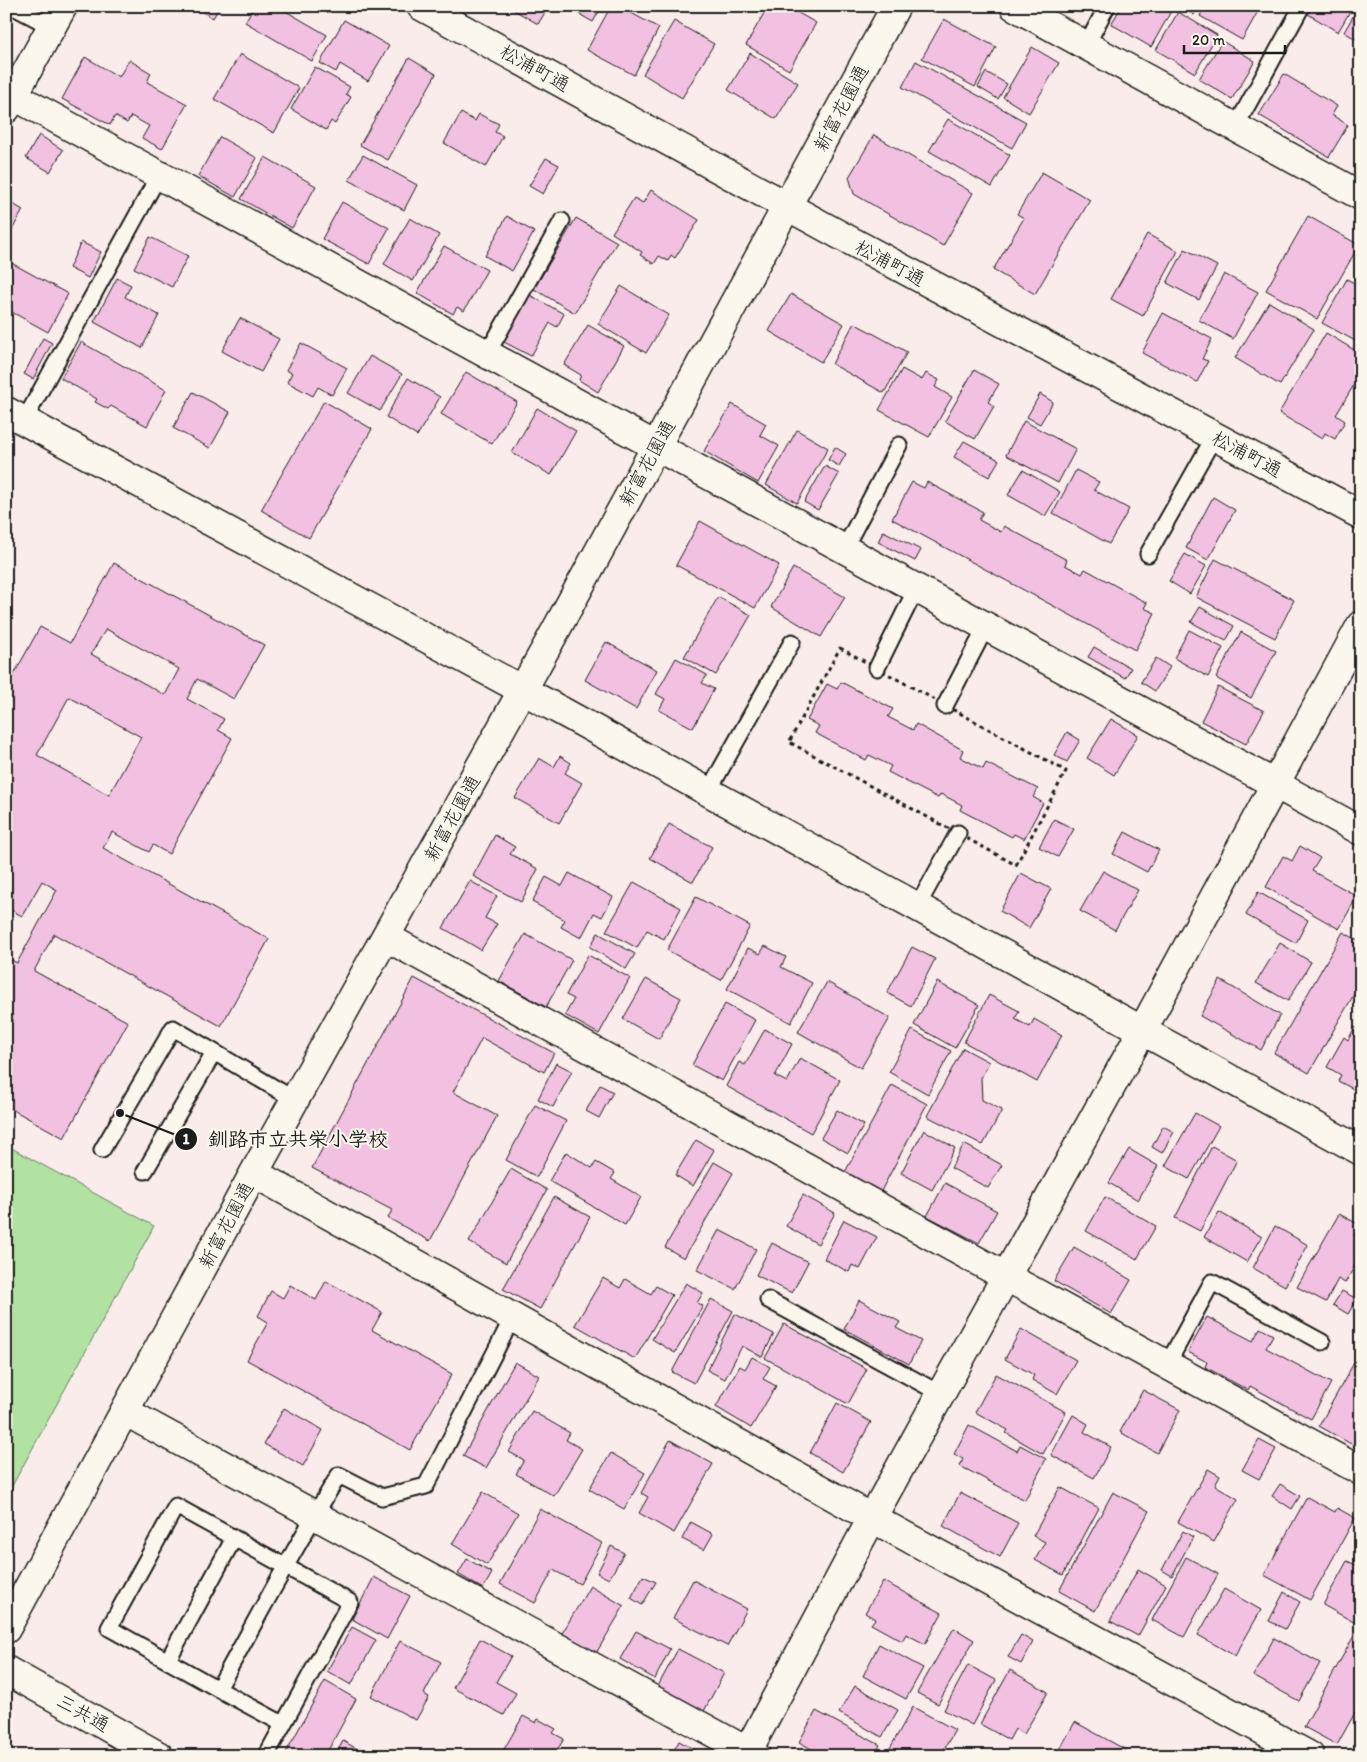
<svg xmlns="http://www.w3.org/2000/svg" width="1367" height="1762" font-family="Itim,'Klee One',sans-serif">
<rect width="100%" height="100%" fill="#f9ecea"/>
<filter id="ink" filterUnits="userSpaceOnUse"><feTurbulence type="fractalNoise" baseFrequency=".02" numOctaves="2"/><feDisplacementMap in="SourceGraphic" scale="10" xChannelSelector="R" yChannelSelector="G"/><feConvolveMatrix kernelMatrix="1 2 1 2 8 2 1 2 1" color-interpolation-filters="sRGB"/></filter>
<g filter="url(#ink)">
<!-- green -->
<path fill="#b1e2a2" stroke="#667f5f" d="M6 1145 154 1226 6 1497Z"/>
<!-- building -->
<path fill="#f2c1e2" stroke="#1c1c1c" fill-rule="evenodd" d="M192 6H220L213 18Z
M254 6H277L327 35 312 61 245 22Z
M517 6H549L538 24 514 10Z
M565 6H602L593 22Z
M611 6H618L659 28 634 75 587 50Z
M768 6H786L816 23 789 70 746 45Z
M1068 6H1083L1080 13Z
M1122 6H1158L1170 13 1151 47 1111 24Z
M1179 6H1199L1194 15Z
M1205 6H1261L1242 40 1200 16Z
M1312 6H1353L1338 32 1308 14Z
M1359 6H1361V42L1344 32Z
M1178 12 1217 35 1195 73 1156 50Z
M944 19 996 47 975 87 922 58Z
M344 20 389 46 368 81 340 64 336 72 320 63Z
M674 21 714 44 682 98 643 74Z
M1222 41 1255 61 1232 99 1199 79Z
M1032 47 1059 63 1029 113 1003 97Z
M750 53 798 83 776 119 728 90Z
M240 54 299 88 274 133 214 99Z
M85 57 119 77 129 60 151 73 147 82 187 104 162 149 142 138 149 126 131 116 127 123 115 116 110 125 62 99Z
M409 58 436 74 388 160 360 145Z
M916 61 1026 122 1012 148 902 87Z
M315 67 350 87 346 94 351 97 335 124 331 121 326 130 291 109Z
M986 72 1007 84 998 99 978 87Z
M1284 74 1337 106 1332 115 1348 125 1329 157 1259 115Z
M461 113 475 121 479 114 499 124 495 132 503 136 486 167 444 143Z
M948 119 1010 155 992 187 929 151Z
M39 135 63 150 50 172 26 158Z
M874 135 973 193 943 246 854 194 849 177Z
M220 137 257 158 235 197 198 176Z
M363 155 417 185 404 210 349 180Z
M265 157 316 186 292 228 241 199Z
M546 158 559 165 543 194 529 186Z
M1042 172 1090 200 1035 294 993 270 1024 218 1017 214Z
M651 190 699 220 675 258 671 255 668 261 659 256 654 264 640 255 642 252 612 233 634 198 643 203Z
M6 200 23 210 12 230 6 226Z
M342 202 389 228 369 264 322 239Z
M507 216 534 232 512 271 485 256Z
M1308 216 1359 245 1317 319 1266 290Z
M410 218 439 235 413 281 384 264Z
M576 218 617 242 575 313 534 289Z
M1147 234 1178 251 1143 316 1111 299Z
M150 237 188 256 172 287 134 268Z
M81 242 101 252 88 278 69 268Z
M444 246 487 270 464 311 457 307 453 314 417 293Z
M1185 249 1217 266 1199 300 1167 283Z
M6 260 68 294 48 332 10 311 6 316Z
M1224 274 1258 292 1233 339 1199 320Z
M117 278 131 285 125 297 159 315 142 348 94 322Z
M1347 279 1361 287V344L1322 323Z
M621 286 669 315 646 353 598 324Z
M528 294 564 314 557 327 550 323 531 356 502 341Z
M791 294 844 324 821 362 769 331Z
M1269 302 1314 329 1280 385 1235 358Z
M1163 313 1212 339 1202 359 1208 361 1197 382 1142 353Z
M240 318 279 339 261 372 222 351Z
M854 323 907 352 884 393 832 364Z
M588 325 624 346 598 392 579 380 581 375 564 365Z
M1326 333 1361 354V373L1336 415 1345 421 1335 439 1325 433 1322 439 1279 413Z
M43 338 52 343 33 379 24 374Z
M81 342 166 390 147 426 111 406 108 409 95 402 97 399 61 378Z
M301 343 347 368 332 395 318 387 313 396 287 382 292 373 286 370Z
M370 356 402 374 380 411 348 393Z
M902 369 922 380 926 373 939 380 935 387 952 397 929 437 879 410Z
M974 370 999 384 988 402 994 406 975 439 945 421Z
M466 372 517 402 492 444 441 414Z
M408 378 440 397 417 436 386 417Z
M193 392 230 412 210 448 173 428Z
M1040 394 1053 402 1040 424 1027 417Z
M324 401 372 429 309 538 261 510Z
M732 404 766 424 760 435 779 446 758 483 704 451Z
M537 408 576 431 551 475 512 453Z
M1024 421 1076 449 1058 483 1006 455Z
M797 430 828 448 797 503 766 485Z
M964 441 999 460 989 477 954 457Z
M835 447 846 454 839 466 828 460Z
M825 466 839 474 818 510 804 502Z
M1023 470 1060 492 1045 516 1008 495Z
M1076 470 1099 482 1094 490 1129 509 1109 544 1053 513Z
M912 482 924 488 927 482 983 512 979 520 1001 532 1004 526 1067 560 1065 565 1082 574 1085 569 1147 603 1144 608 1155 613 1135 650 892 519Z
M1213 497 1235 510 1208 560 1186 548Z
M700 521 779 565 755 608 676 565Z
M883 531 921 550 915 561 878 542Z
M1185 554 1206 566 1190 594 1169 581Z
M1215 559 1294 600 1275 638 1196 597Z
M114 563 264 645 234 699 197 679 187 699 224 719 218 730 232 738 169 854 153 845 149 852 112 832 103 848 269 939 221 1026 54 934 34 971 128 1022 64 1138 6 1106V957L17 963 57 890 42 881 22 916 6 907V762L11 752 6 749V689L40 627 70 643ZM106 629 179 669 165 695 91 654ZM69 697 141 737 109 795 37 755Z
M793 568 845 597 821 637 771 607Z
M718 597 751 615 716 675 684 657Z
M1200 607 1234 626 1226 641 1191 622Z
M1189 630 1223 648 1208 677 1174 658Z
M1241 632 1276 651 1251 698 1216 678Z
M606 642 657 670 636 709 585 680Z
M1094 647 1131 668 1125 678 1088 657Z
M676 658 707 675 702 683 714 689 693 728 659 710 665 699 656 694Z
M1156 658 1170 667 1155 691 1141 682Z
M841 682 893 709 888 717 913 730 916 724 963 750 960 757 983 769 986 763 1038 789 1033 797 1043 803 1024 839 1014 834 1012 837 960 810 962 805 941 794 938 798 888 772 891 766 869 755 866 760 815 733 819 726 807 720 827 684 837 689Z
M1218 687 1264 711 1246 744 1201 721Z
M1111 719 1138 735 1114 775 1087 758Z
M1067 732 1080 740 1067 762 1054 755Z
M560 756 571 763 565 773 582 783 559 823 515 798 539 758 554 767Z
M1054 819 1074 829 1058 857 1039 847Z
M669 824 712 847 693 882 650 858Z
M1125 832 1159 850 1147 872 1113 854Z
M495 835 515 847 510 854 538 869 521 902 473 876Z
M1300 846 1320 858 1312 871 1357 896 1339 929 1266 887 1283 856 1292 861Z
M1103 871 1138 890 1115 930 1080 911Z
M569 873 613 897 602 917 594 913 581 938 561 927 565 920 532 902 546 877 562 886Z
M1021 873 1051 889 1029 928 1000 911Z
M470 881 497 896 485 918 497 924 481 950 443 928Z
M634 882 681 908 664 939 647 930 637 948 606 931Z
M1258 892 1308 920 1296 943 1246 915Z
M696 897 750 926 721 980 667 950Z
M1343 932 1361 942V982L1309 1073 1274 1053Z
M598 933 635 954 626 969 590 947Z
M525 934 572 960 546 1007 499 981Z
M1280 943 1311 962 1288 1001 1256 983Z
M765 946 786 957 781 967 812 983 791 1023 727 989 748 948 760 954Z
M912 947 935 959 911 1006 887 993Z
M588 955 630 978 599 1034 565 1015 574 999 566 995Z
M414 978 554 1053 544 1072 482 1038 453 1092 497 1116 430 1241 388 1218 392 1210 312 1168Z
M646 979 681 998 659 1039 623 1019Z
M1220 980 1280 1015 1261 1050 1200 1016Z
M827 982 890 1018 861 1068 798 1032Z
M937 982 979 1005 955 1048 914 1025Z
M989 995 1019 1011 1015 1019 1030 1027 1034 1019 1062 1035 1037 1082 964 1042Z
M725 1004 755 1020 722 1081 692 1065Z
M1355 1027 1361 1031V1093L1338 1081 1341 1075 1327 1067 1344 1037 1348 1040Z
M765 1029 792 1044 775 1076 787 1082 800 1058 840 1080 811 1133 726 1086 739 1062 745 1065Z
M912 1030 951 1051 928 1094 889 1072Z
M963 1048 989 1062 981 1078 982 1100 1002 1110 983 1145 927 1116Z
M556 1063 572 1071 553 1107 538 1099Z
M600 1085 613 1092 599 1118 586 1111Z
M892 1085 927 1104 880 1193 844 1174Z
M535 1105 566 1121 537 1177 506 1160Z
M837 1110 864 1125 848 1153 821 1138Z
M1195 1113 1219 1126 1189 1179 1165 1166Z
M1163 1126 1174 1132 1162 1153 1152 1147Z
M924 1130 955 1148 932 1190 901 1173Z
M696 1140 714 1150 693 1186 675 1175Z
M964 1144 1002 1165 988 1188 951 1168Z
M1212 1146 1237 1160 1200 1231 1175 1218Z
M1129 1149 1158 1166 1138 1200 1109 1183Z
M566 1152 592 1168 596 1162 615 1173 611 1179 641 1197 625 1225 549 1181Z
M714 1162 733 1173 684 1258 665 1247Z
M511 1169 547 1190 506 1263 469 1242Z
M945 1183 997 1211 979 1243 927 1216Z
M803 1195 835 1213 818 1244 786 1226Z
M554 1197 590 1217 540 1309 503 1289Z
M1105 1197 1156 1226 1137 1259 1086 1231Z
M1219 1212 1262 1237 1247 1262 1204 1237Z
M1339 1214 1360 1225 1354 1235 1361 1238V1255L1345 1283 1338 1279 1326 1302 1297 1287Z
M844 1220 877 1237 860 1269 852 1265 849 1272 824 1259Z
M1275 1226 1308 1245 1285 1286 1253 1268Z
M719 1230 756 1249 735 1289 697 1270Z
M772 1243 808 1262 792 1293 756 1275Z
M1074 1247 1131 1280 1111 1314 1054 1281Z
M603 1278 620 1288 625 1279 651 1294 656 1286 672 1295 635 1359 575 1325Z
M326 1281 382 1312 372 1330 452 1374 410 1450 247 1360 268 1322 258 1316 271 1291 283 1298 290 1285 316 1300Z
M686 1283 703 1293 697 1303 703 1306 675 1353 652 1339Z
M1342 1291 1357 1299 1348 1314 1333 1305Z
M711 1299 733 1311 694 1383 672 1372Z
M859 1300 900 1322 896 1328 921 1341 909 1364 844 1329Z
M1361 1307V1321L1355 1317Z
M735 1314 774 1334 762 1357 742 1346 725 1379 707 1370Z
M1207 1317 1253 1341 1260 1328 1273 1335 1266 1348 1331 1383 1311 1419 1250 1386 1248 1390 1205 1367 1207 1362 1188 1352Z
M784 1324 867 1369 848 1404 765 1358Z
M1021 1329 1076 1360 1057 1394 1032 1380 1034 1375 1005 1359Z
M1361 1350V1448L1360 1449 1319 1426Z
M752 1357 770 1367 763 1379 776 1386 751 1428 716 1407 740 1366 745 1369Z
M515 1362 539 1376 486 1468 463 1456Z
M996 1374 1066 1412 1043 1454 1006 1433 1008 1430 975 1412Z
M1143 1390 1180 1410 1157 1453 1120 1432Z
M837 1403 871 1422 843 1472 810 1453Z
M284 1408 323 1430 303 1466 264 1444Z
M532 1411 570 1433 566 1440 582 1449 554 1496 516 1474 524 1460 509 1452Z
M1073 1415 1088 1424 1084 1432 1111 1447 1094 1478 1051 1455Z
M969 1425 1017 1451 1020 1445 1046 1459 1025 1500 960 1466 963 1459 954 1454Z
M670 1440 713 1464 674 1533 639 1513 648 1497 641 1493Z
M1259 1440 1276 1449 1259 1479 1242 1470Z
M611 1453 645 1473 624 1509 589 1489Z
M1208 1469 1220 1476 1215 1485 1238 1499 1214 1542 1178 1522Z
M1280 1484 1300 1496 1292 1509 1272 1496Z
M1060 1487 1099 1508 1063 1575 1035 1560 1045 1542 1033 1536Z
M483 1492 518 1513 487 1565 452 1544Z
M1113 1492 1149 1511 1095 1611 1059 1591Z
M960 1493 1018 1523 1000 1557 943 1526Z
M1307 1497 1335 1512 1337 1508 1355 1518 1310 1600 1264 1575Z
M540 1509 602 1543 580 1584 553 1570 535 1603 500 1584Z
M691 1522 713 1534 704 1550 682 1539Z
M1183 1531 1193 1537 1172 1576 1162 1570Z
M611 1546 624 1553 609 1579 597 1573Z
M1186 1557 1218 1574 1184 1637 1152 1620Z
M467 1559 492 1573 483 1589 458 1574Z
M1359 1560 1361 1561V1622L1359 1625 1323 1605 1347 1561 1356 1565Z
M1138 1569 1166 1585 1138 1636 1110 1621Z
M643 1576 656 1582 642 1605 631 1598Z
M374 1577 410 1596 387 1639 352 1619Z
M693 1580 747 1609 727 1646 673 1618Z
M883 1581 942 1613 925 1644 906 1634 902 1641 871 1624 875 1619 865 1613Z
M590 1586 624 1606 595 1655 561 1635Z
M1224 1589 1261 1610 1235 1656 1198 1635Z
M1284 1592 1300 1602 1285 1629 1269 1621Z
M352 1627 376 1640 351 1685 327 1671Z
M954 1628 974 1640 938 1704 917 1693Z
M1357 1630 1361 1632V1702L1337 1745 1304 1727Z
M636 1631 670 1649 655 1679 620 1659Z
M1021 1635 1033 1642 1021 1664 1008 1657Z
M1274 1638 1320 1663 1299 1701 1253 1676Z
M480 1639 511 1656 496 1682 516 1693 504 1715 453 1688Z
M400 1641 441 1662 424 1694 429 1697 416 1720 371 1696Z
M879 1644 923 1668 906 1699 863 1676Z
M678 1649 724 1673 703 1713 657 1688Z
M968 1665 996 1680 972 1725 944 1710Z
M1010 1670 1048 1692 1024 1734 1015 1729 1009 1740 980 1724Z
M325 1681 356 1699 325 1756H284Z
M855 1686 898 1710 882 1737 839 1713Z
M913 1707 955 1730 940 1756H899L889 1750Z
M816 1711 880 1745 874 1756H824L799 1742Z
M523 1716 536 1723 538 1719 556 1729 553 1733 564 1739 557 1750 568 1756H511L503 1751Z
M1075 1722 1126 1750 1122 1756H1056Z
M343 1741 370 1756H335Z
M679 1741 701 1753 699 1756H671Z
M950 1750 959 1756H946Z"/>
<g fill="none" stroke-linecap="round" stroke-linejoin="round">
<defs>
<path id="lane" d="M12 6 52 27
M1086 46 1107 6
M1235 128 1302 6
M487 354 562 221
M24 421 159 175
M844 549 899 445
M1148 554 1214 437
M877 668 916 589
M945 706 986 627
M708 792 792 642
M917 907 958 833
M102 1150 173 1028 214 1052
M145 1171 214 1052 295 1100
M768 1300 941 1394
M1167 1365 1212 1282 1322 1342
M168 1660 234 1538
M218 1689 283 1724
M266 1756 350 1602 176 1506 109 1628 218 1689C258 1617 296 1544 339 1475L382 1497 426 1486 513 1317"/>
<path id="street" d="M421 6 838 234 1361 515
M1014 6 1361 196
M14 96 1361 831
M6 411 565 713 1361 1151
M386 937 1361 1471
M254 1173 872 1518 1310 1756
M126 1412 756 1756
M6 1629 254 1173 551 639 896 6
M745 1756 872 1518 1142 1031 1361 625"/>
<path id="secondary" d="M6 109 63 6
M6 1670 159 1756"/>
</defs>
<!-- lane casing -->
<use href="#lane" stroke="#1c1c1c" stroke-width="19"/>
<!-- street casing -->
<use href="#street" stroke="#1c1c1c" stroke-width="31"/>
<!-- secondary casing -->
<use href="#secondary" stroke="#1c1c1c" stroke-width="31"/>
<!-- path -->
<path stroke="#1c1c1c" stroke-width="3" stroke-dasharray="4 4" stroke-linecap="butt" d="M840 648 1066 771 1016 865 789 742Z"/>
<!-- lane -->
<use href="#lane" stroke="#fbf7ec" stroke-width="15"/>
<!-- street -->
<use href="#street" stroke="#fbf7ec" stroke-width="28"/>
<!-- secondary -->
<use href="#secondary" stroke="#fbf7ec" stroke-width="28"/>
</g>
</g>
<g text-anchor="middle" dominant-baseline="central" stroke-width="4" stroke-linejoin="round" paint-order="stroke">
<!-- street labels -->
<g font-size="19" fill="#1c1c1c" stroke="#fbf7ec">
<text transform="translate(535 68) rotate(29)">松浦町通</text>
<text transform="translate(841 108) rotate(-62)">新富花園通</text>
<text transform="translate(890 263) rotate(28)">松浦町通</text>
<text transform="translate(1247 454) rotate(28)">松浦町通</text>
<text transform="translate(647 463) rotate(-61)">新富花園通</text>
<text transform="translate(452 818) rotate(-61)">新富花園通</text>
<text transform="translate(226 1225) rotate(-62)">新富花園通</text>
<text transform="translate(83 1713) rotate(29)">三共通</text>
</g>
</g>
<!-- callouts -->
<path fill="none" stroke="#1c1c1c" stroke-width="2" d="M120 1113L186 1139"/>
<g fill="#1c1c1c" stroke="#fbf7ec" stroke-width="2">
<circle cx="120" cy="1113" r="5"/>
<circle cx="186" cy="1139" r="12"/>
</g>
<g font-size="15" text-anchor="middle" font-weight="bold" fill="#fff">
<text x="186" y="1144">1</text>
</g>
<g font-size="20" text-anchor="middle" font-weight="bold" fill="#1c1c1c" stroke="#fbf7ec" stroke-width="4" stroke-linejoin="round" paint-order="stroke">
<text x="298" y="1146">釧路市立共栄小学校</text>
</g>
<!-- margin -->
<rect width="1367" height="1762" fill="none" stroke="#fbf7ec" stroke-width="25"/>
<rect x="12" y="12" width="1342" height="1737" fill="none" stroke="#1c1c1c" stroke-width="2" filter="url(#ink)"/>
<!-- scale -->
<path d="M1184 45v8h101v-8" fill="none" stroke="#1c1c1c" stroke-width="2.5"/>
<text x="1192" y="45" font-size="15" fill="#1c1c1c" stroke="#fbf7ec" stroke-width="4" paint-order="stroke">20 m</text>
</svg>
